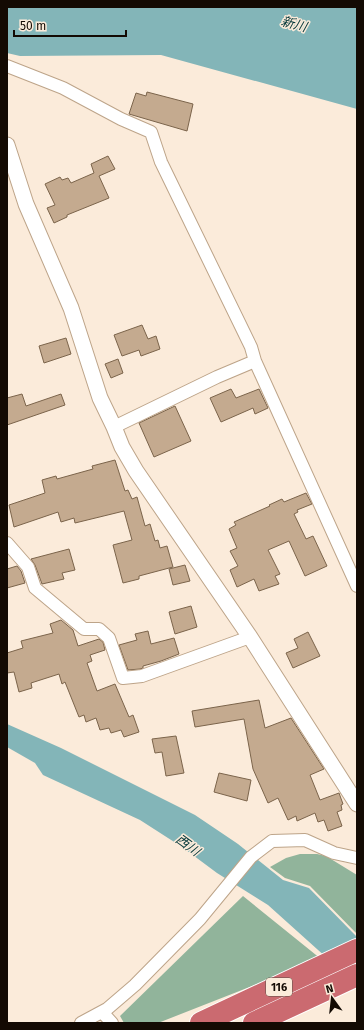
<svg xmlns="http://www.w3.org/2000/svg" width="364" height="1030" font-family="'Fira Sans','Noto Sans JP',sans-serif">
<rect width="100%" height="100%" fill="#fbebda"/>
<!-- forest -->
<path fill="#91b49b" d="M300 854H317L326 856 357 875V934L310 886 285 878 270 867 286 858Z
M243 896 321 959 158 1023H124L120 1016Z"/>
<!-- water -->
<path fill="#83b5b8" d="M7 7H357V109L161 55 20 56 7 53Z
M7 724 61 748 195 815 238 844 283 880 309 888 357 937V985L268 905 217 873 182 847 140 820 43 775 35 763 7 747Z"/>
<!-- building -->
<path fill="#c4aa8f" stroke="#7b644b" d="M147 92 193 104 187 131 129 114 136 93 146 96Z
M108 156 115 169 99 176 109 198 67 215V217L54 223 47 208 55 205 45 184 60 177 62 180 68 178 71 183 94 173 91 164Z
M142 325 148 339 156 336 160 349 141 356 139 350 122 356 114 335Z
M66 338 71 354 44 363 39 346Z
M118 359 123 373 111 378 105 364Z
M231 389 236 398 259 389 268 408 255 414 253 408 221 422 210 398Z
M22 394 26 406 61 394 65 405 7 425V398Z
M175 406 191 441 154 457 139 423Z
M115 460 125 491 128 490 132 499 137 497 145 526 150 524 155 541 158 540 160 548 167 546 173 567 139 576V579L123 583 113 545 132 540 124 511 75 523 74 518 61 522 58 512 14 527 9 505 45 493 42 480 56 476 57 479 93 469 92 466Z
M306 493 312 504 297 510 298 512 294 514 306 539 313 536 327 566 305 576 289 541 268 550 280 574 275 576 279 584 259 591 254 579 237 587 230 570 238 566 230 551 237 548 229 529 236 525 234 522 270 506 269 505 282 499 284 502Z
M69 549 75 570 62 573 64 579 42 584 35 565 31 559Z
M185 565 190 581 173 585 169 569Z
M17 566 21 571 25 583 7 588V569Z
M191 606 197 627 175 634 169 612Z
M61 620 73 630 78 646 99 639 103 642 105 650 90 655 92 661 87 663 97 691 115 684 129 717 133 715 139 732 124 737 121 730 111 733 109 728 100 730 96 718 86 722 84 715 79 717 65 682 62 684 59 674 31 683 32 688 19 692 14 672 7 673V653L23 648 21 641 53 633 50 624Z
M148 631 151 644 174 638 179 654 161 661 143 666V668L140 669 128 670 119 645 137 640 135 634Z
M308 632 320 656 293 668 286 653 298 648 294 639Z
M259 700 265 728 291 718 324 769 310 775 320 800 339 793 343 804 341 805 342 810 337 812 342 826 328 831 324 820 318 822 315 813 297 821 296 816 288 820 278 798 268 803 253 769 244 719 195 727 192 711Z
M176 736 184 773 166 776 162 752 155 753 152 739Z
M219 773 251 780 247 801 214 792Z"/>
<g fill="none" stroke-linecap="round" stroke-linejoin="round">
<defs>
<path id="minor" d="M7 66 63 88 121 119 151 132 161 162 251 347 255 361 357 586
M114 427 217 377 255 361
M7 543 28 567 35 588 84 629H99L109 638 123 678 142 676 250 637
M102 1012 112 1023
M81 1023 107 1009 135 985 200 919 251 857 272 841 305 840 334 853 357 858"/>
<path id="tertiary" d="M7 145 26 204 71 308 100 398 114 427 122 447 136 471 250 637 357 804"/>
<path id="motorway" d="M201 1023 357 950
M254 1023 357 975"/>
</defs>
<!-- minor casing -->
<use href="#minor" stroke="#bda489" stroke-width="14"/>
<!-- tertiary casing -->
<use href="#tertiary" stroke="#bda489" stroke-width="17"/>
<!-- motorway casing -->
<use href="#motorway" stroke="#fff" stroke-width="24"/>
<!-- minor -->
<use href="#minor" stroke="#fff" stroke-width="12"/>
<!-- tertiary -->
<use href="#tertiary" stroke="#fff" stroke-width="15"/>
<!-- motorway -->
<use href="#motorway" stroke="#cb6a70" stroke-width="22"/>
</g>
<g text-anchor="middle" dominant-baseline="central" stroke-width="3" stroke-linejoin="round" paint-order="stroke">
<!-- shield labels -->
<rect fill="#fbebda" stroke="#594e44" stroke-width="1" x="266" y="978" width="26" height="18" rx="3"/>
<g font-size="11" font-weight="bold" fill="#130a03">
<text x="279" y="987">116</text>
</g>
<!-- water labels -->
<g font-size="13" font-style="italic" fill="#06393b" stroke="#fbebda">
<text transform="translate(294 24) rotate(15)">新川</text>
<text transform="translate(188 845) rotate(36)">西川</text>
</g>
</g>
<!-- border -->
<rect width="364" height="1030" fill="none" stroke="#130a03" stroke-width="16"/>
<!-- north arrow -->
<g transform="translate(332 998) rotate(345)" stroke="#fbebda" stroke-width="3" paint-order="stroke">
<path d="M0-3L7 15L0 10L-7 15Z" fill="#130a03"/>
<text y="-6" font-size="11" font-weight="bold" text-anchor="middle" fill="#130a03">N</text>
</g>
<!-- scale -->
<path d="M14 30v6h112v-6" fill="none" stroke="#130a03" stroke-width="2"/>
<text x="20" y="30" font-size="12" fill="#130a03" stroke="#fbebda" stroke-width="3" paint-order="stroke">50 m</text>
</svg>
